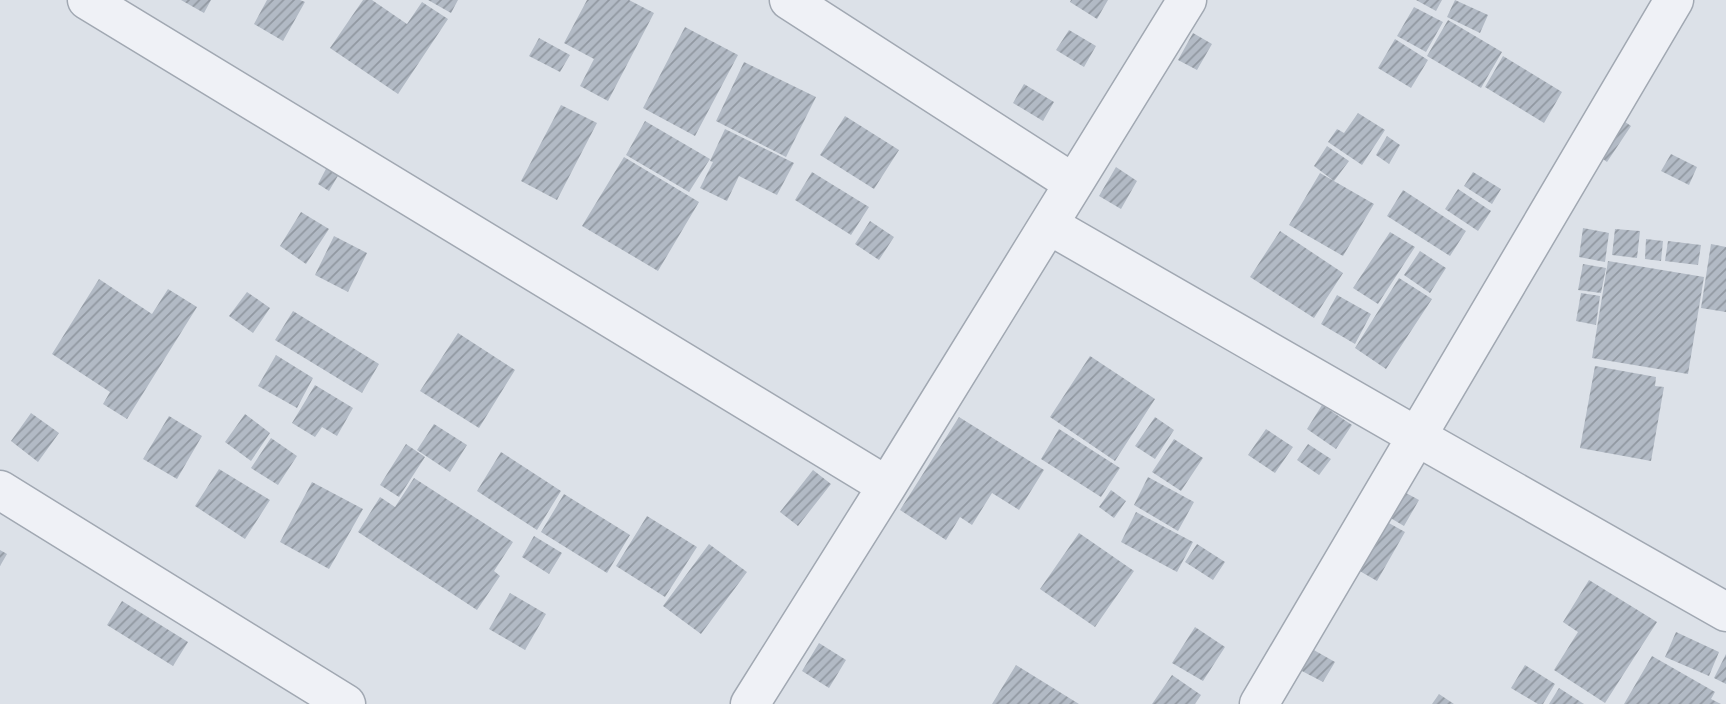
<svg xmlns="http://www.w3.org/2000/svg" width="1726" height="704" font-family="'Sofia Sans Condensed',sans-serif">
<defs>
<pattern id="building-hatch" width="6" height="6" patternUnits="userSpaceOnUse" patternTransform="scale(1.75)"><rect width="6" height="6" fill="#b2bac5"/><path d="M-1 1l2-2M0 6l6-6M5 7l2-2" fill="none" stroke="#9198a1"/></pattern>
</defs>
<rect width="100%" height="100%" fill="#dce1e8"/>
<!-- building -->
<path fill="url(#building-hatch)" d="M181 0H211L204 13Z
M267 0H300L305 2 283 41 254 24Z
M363 0H372L407 24 422 2 448 19 398 94 330 48Z
M428 0H458L451 13Z
M587 0H629L654 13 608 101 580 86 594 59 564 43Z
M1071 0H1108L1097 19 1070 2Z
M1416 0H1442L1436 11Z
M1455 0 1488 15 1480 33 1447 17Z
M1414 7 1443 22 1426 52 1397 36Z
M1448 20 1502 52 1481 88 1427 56Z
M685 27 738 55 695 136 643 108Z
M1069 30 1096 46 1084 67 1056 50Z
M1193 33 1212 44 1197 70 1178 60Z
M539 38 570 55 560 72 529 56Z
M1395 39 1428 60 1411 88 1378 68Z
M1503 56 1562 92 1544 123 1485 87Z
M744 62 816 97 786 157 716 121Z
M1024 84 1054 102 1043 121 1013 103Z
M561 105 597 123 557 200 521 181Z
M1358 113 1385 130 1362 165 1328 142 1337 129 1344 133Z
M845 116 899 150 874 189 820 155Z
M1618 117 1631 126 1607 162 1595 153Z
M645 121 710 159 689 192 626 155Z
M725 129 794 163 777 195 739 176 727 201 700 188 713 162 710 161Z
M1387 136 1400 145 1389 164 1376 155Z
M1327 146 1349 161 1334 181 1314 166Z
M1671 154 1697 167 1689 185 1661 171Z
M624 157 699 202 658 271 582 226Z
M327 167 339 174 329 191 318 184Z
M1116 167 1137 181 1121 209 1099 196Z
M812 172 869 207 851 235 795 200Z
M1473 172 1501 189 1492 204 1464 186Z
M1320 173 1374 204 1343 256 1289 225Z
M1458 189 1491 211 1478 231 1445 209Z
M1403 190 1466 231 1450 256 1387 216Z
M301 212 329 229 306 264 280 246Z
M870 221 894 237 879 260 855 244Z
M1583 228 1609 233 1605 262 1579 257Z
M1615 229 1640 231 1637 258 1612 255Z
M1280 231 1343 273 1314 318 1250 277Z
M1390 232 1415 247 1378 304 1353 288Z
M334 236 367 253 348 292 315 275Z
M1646 239 1663 241 1661 261 1645 259Z
M1668 241 1701 245 1698 265 1665 261Z
M1711 244 1726 247V312L1701 308Z
M1420 251 1446 268 1430 293 1404 275Z
M1608 261 1704 277 1688 374 1592 358Z
M1583 264 1606 268 1601 293 1578 290Z
M1399 278 1432 299 1386 369 1355 348Z
M99 279 152 314 168 289 197 307 127 419 103 404 110 392 52 354Z
M247 292 270 308 253 333 229 316Z
M1581 293 1600 296 1596 325 1576 321Z
M1337 295 1371 314 1355 344 1321 324Z
M293 311 379 364 362 393 275 340Z
M458 333 515 370 479 428 420 391Z
M276 355 313 378 297 408 258 386Z
M1090 356 1155 399 1115 461 1050 417Z
M1595 366 1656 377 1655 386 1664 387 1651 461 1580 448Z
M315 385 353 408 337 436 322 427 315 437 292 423Z
M1322 405 1352 425 1336 449 1307 429Z
M31 413 59 433 38 462 11 441Z
M245 414 270 433 251 461 225 442Z
M169 416 202 436 177 479 143 459Z
M959 417 1044 470 1019 510 992 493 972 525 960 517 946 540 900 510Z
M1155 417 1174 430 1155 459 1135 446Z
M434 424 467 445 450 472 417 450Z
M1059 429 1120 468 1101 497 1041 459Z
M1266 429 1293 447 1275 473 1248 455Z
M271 438 297 456 278 485 251 468Z
M1174 439 1203 458 1181 491 1152 472Z
M406 444 425 457 399 497 380 485Z
M1308 444 1331 459 1319 475 1297 460Z
M501 452 561 491 537 530 477 491Z
M219 469 270 500 245 539 195 506Z
M813 470 831 484 798 526 780 512Z
M1148 477 1194 502 1178 531 1134 505Z
M414 478 513 542 494 571 500 576 477 610 358 532 380 497 395 507Z
M312 482 363 509 329 569 280 542Z
M1395 487 1419 500 1404 526 1382 513Z
M1111 490 1126 501 1114 518 1099 507Z
M564 494 630 535 607 573 541 532Z
M1136 512 1193 542 1177 572 1121 542Z
M647 516 697 547 665 597 616 566Z
M1378 517 1405 532 1377 581 1351 566Z
M1079 533 1134 571 1095 627 1040 589Z
M534 536 562 553 549 574 522 557Z
M709 544 747 572 701 634 663 606Z
M1197 544 1225 562 1213 580 1185 562Z
M0 550 7 554 0 566Z
M1589 580 1657 622 1605 703 1554 670 1578 632 1563 622Z
M510 593 546 614 525 650 489 629Z
M122 601 188 642 173 666 107 625Z
M1195 627 1225 647 1203 681 1172 663Z
M1676 632 1719 652 1709 676 1665 657Z
M819 643 846 660 829 688 802 671Z
M1312 649 1335 662 1323 682 1300 670Z
M1726 654V684L1714 678Z
M1652 656 1715 692 1711 699 1721 704H1624Z
M1016 665 1079 704H992Z
M1525 665 1555 684 1543 704H1538L1511 688Z
M1172 675 1201 695 1195 704H1152Z
M1559 688 1584 704H1549Z
M1439 694 1454 704H1432Z"/>
<g fill="none" stroke-linecap="round" stroke-linejoin="round">
<defs>
<path id="minor" d="M87 0 887 486
M789 0 1073 183
M1049 225 1416 436 1726 612
M0 490 346 704
M750 704 887 486 1187 0
M1259 704 1674 0"/>
</defs>
<!-- minor casing -->
<use href="#minor" stroke="#a1a8b2" stroke-width="41"/>
<!-- minor -->
<use href="#minor" stroke="#eff1f6" stroke-width="38"/>
</g>
</svg>
